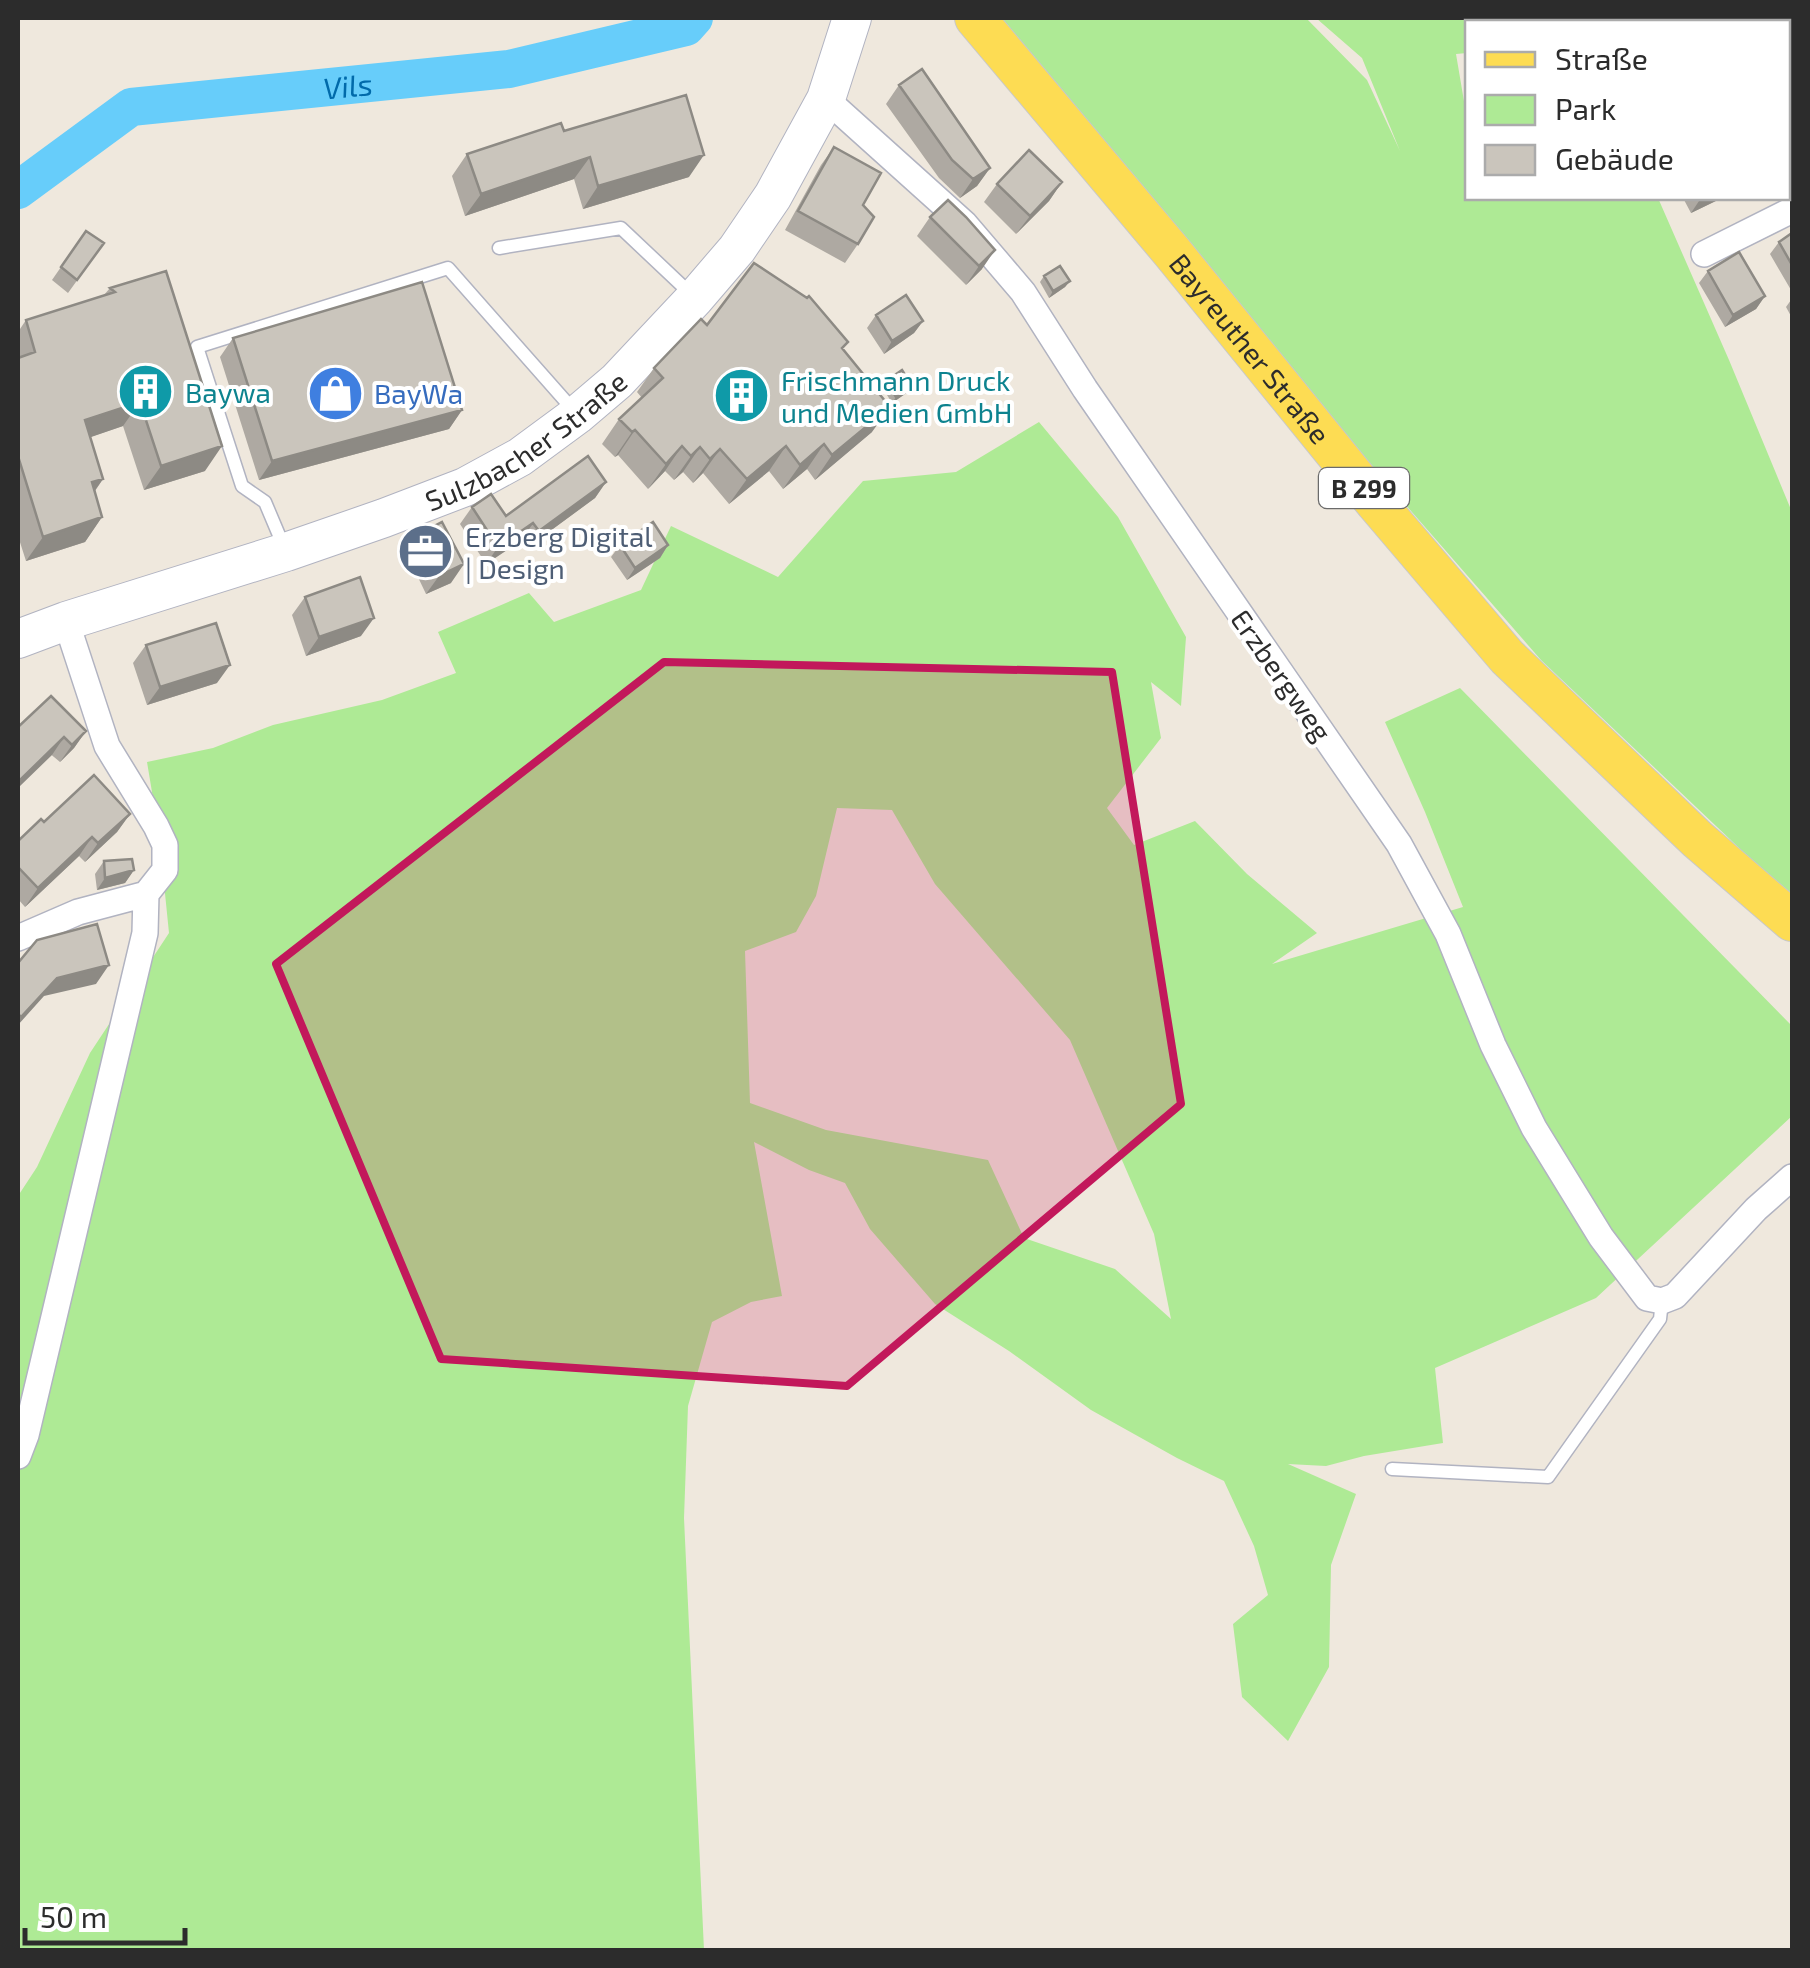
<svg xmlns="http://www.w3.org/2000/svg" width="1810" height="1968" font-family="'Exo 2',sans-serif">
<rect width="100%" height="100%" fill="#efe8dd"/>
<!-- green -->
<path fill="#aeea95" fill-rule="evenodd" d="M1002 18H1306L1367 80 1400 151 1362 58 1316 18H1513L1511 22H1468L1467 53 1456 54 1467 119 1468 198H1658L1729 360 1792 512V895L1755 863 1541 660 1370 464Z
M1039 422 1118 517 1186 637 1181 706 1151 682 1161 738 1107 808 1134 845 1195 821 1247 874 1317 933 1272 964 1463 907 1425 812 1385 722 1460 688 1792 1026V1116L1596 1298 1435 1368 1443 1443 1364 1456 1326 1466 1288 1464 1356 1494 1331 1565 1329 1667 1288 1741 1242 1697 1233 1624 1268 1595 1254 1546 1224 1481 1177 1458 1091 1410 1009 1351 935 1304 870 1229 845 1183 809 1170 754 1142 782 1296 751 1302 712 1322 688 1406 684 1518 704 1950H18V1196L37 1167 90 1053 169 933 159 834 147 762 213 748 273 725 382 700 456 673 438 632 529 593 554 622 641 590 671 526 778 577 863 481 956 472ZM837 808 892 810 935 884 1070 1040 1154 1234 1171 1319 1115 1269 1024 1238 988 1160 826 1130 750 1103 745 951 796 932 816 896Z"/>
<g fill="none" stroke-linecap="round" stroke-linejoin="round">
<!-- river -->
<path stroke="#67cdfa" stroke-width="38" id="s1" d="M18 190 131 107 509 69 686 27 694 18"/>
<defs>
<path id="lane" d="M499 248 621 228 693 296
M284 547 265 502 242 486 197 347 448 268 576 413
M1392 1469 1548 1477 1660 1319 1662 1301"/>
<path id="street" d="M1529 18 1530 22
M1555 22 1569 18
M826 99 965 224 1023 292 1085 389 1399 844 1448 934 1493 1045 1534 1128 1601 1237 1647 1298 1662 1301 1675 1296 1756 1209 1792 1177
M1704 254 1792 210
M18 938 78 912 146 894 165 870V845L156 826 107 746 66 621
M18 1456 26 1435 145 933 146 894"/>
<g id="secondary">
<path id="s2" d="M18 639 66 621 286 552 384 518 465 487 520 457 577 415 617 381 695 298 737 249 773 196 826 99 852 18"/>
</g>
<g id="primary">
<path id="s3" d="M975 18 1172 252 1376 503 1507 657 1697 839 1792 921"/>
</g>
</defs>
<!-- lane casing -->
<use href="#lane" stroke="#b1b3c1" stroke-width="15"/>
<!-- street casing -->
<use href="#street" stroke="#b1b3c1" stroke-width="28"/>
<!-- secondary casing -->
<use href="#secondary" stroke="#b1b3c1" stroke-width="40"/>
<!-- primary casing -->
<use href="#primary" stroke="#c8c8c8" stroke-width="42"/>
<!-- lane -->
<use href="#lane" stroke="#fff" stroke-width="12"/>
<!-- street -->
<use href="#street" stroke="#fff" stroke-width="25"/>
<!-- secondary -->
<use href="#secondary" stroke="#fff" stroke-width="38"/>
<!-- primary -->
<use href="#primary" stroke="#fddc53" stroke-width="40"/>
</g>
<!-- wall -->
<path fill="#aea9a2" d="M1644 18H1684L1685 22H1645Z
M1747 18H1790L1788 22H1749Z
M1792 47V107L1788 98V53Z
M899 85 990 168 977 186 960 198 939 178 886 104Z
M564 131 689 177 583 209 574 179 465 216 452 176 467 154Z
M834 147 863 205 858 244 845 263 785 230 821 165Z
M1062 182 1049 201 1016 234 984 202 997 184Z
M1683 198H1722L1691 213Z
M930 217 982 269 966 285 917 236Z
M86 231 104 243 68 293 52 280Z
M1792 233V289L1791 290 1770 254 1779 242Z
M166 271 205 471 144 490 123 426 90 437 103 479 95 491 102 517 85 542 26 561 18 536V332L26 320 104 295 110 288Z
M1708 271 1765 296 1756 309 1725 327 1699 283Z
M1044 276 1070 281 1065 287 1049 298 1040 282Z
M1791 300H1792V318L1786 307Z
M876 315 923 321 914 333 884 354 867 328Z
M707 325 843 349 872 432 815 480 807 469 783 489 769 471 729 504 703 473 693 483 683 472 674 480 665 471 648 489 618 455 615 457 602 444 619 419 642 398 637 392 654 368Z
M233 338 462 410 449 429 259 480 220 357Z
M886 381 908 392 892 403 882 387Z
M606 482 595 498 527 548 522 540 486 564 460 524 472 507 506 516Z
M419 534 451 583 426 594 406 552Z
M620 545H668L660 558 627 580 611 557Z
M305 597 361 636 306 656 292 615Z
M146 645 217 683 147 705 133 663Z
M18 727 86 731 74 748 60 762Z
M130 814 117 832 85 862 79 856 25 907 18 899V841L44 822Z
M104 861 134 870 125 883 97 890 95 874Z"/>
<!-- shaded-wall -->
<path fill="#8d8a84" d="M704 155 689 177 583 209 598 186Z
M590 157 574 179 465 216 481 194Z
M990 168 977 186 960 198 973 179Z
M1062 182 1049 201 1016 234 1030 216Z
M1706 198H1722L1691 213 1699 201Z
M995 250 982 269 966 285 979 266Z
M1070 281 1065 287 1049 298 1053 291Z
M1765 296 1756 309 1725 327 1733 315Z
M923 321 914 333 884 354 892 341Z
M912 386 908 392 892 403 896 397Z
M140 402 123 426 68 445 85 420Z
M890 407 872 432 815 480 832 455Z
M462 410 449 429 259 480 272 461Z
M635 430 618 455 615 457 632 432Z
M824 444 807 469 783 489 800 465Z
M222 446 205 471 144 490 161 466Z
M682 446 665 471 648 489 666 464Z
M786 446 769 471 729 504 747 479Z
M700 447 683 472 674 480 691 456Z
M720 449 703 473 693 483 710 459Z
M103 479 86 503 92 482Z
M606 482 595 498 527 548 539 531Z
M102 517 85 542 26 561 43 537Z
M533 523 522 540 486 564 498 547Z
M668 545 660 558 627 580 635 568Z
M464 564 451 583 426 594 439 576Z
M374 618 361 636 306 656 319 637Z
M230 665 217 683 147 705 160 687Z
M86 731 74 748 60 762 72 745Z
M64 737 52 755 18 788V782Z
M130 814 117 832 85 862 98 843Z
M92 837 79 856 25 907 38 888Z
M134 870 125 883 97 890 105 878Z
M109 965 96 984 44 996 18 1025V1021L21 1017 57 978Z"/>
<!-- building -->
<path fill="#cac5bc" stroke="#8d8a84" stroke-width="2.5" d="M1656 18H1684L1685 22H1658Z
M1761 18H1790L1791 20 1785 22H1763Z
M922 69 990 168 973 179 952 160 899 85Z
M686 95 704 155 598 186 590 157 481 194 467 154 561 123 564 131Z
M834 147 881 173 863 205 874 217 858 244 798 211Z
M1029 150 1062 182 1030 216 997 184Z
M1788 150 1792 159V168L1788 171Z
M948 200 966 217 995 250 979 266 930 217Z
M86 231 104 243 77 280 61 267Z
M1792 233V265L1779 242Z
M1739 252 1765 296 1733 315 1708 271Z
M754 263 807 298 809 296 848 342 842 348 890 407 832 455 824 444 800 465 786 446 747 479 720 449 710 459 700 447 691 456 682 446 666 464 635 430 632 432 619 419 663 378 654 368 701 319 707 325Z
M1060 266 1070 281 1053 291 1044 276Z
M166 271 222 446 161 466 140 402 85 420 103 479 92 482 102 517 43 537 18 456V358L35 352 26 320 115 292 110 288Z
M422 282 462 410 272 461 233 338Z
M906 295 923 321 892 341 876 315Z
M902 370 912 386 896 397 886 381Z
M588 456 606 482 539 531 533 523 498 547 472 507 491 494 506 516Z
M442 522 464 564 439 576 419 534Z
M653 522 668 545 635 568 620 545Z
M360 577 374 618 319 637 305 597Z
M216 623 230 665 160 687 146 645Z
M51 696 86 731 72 745 64 737 18 782V727Z
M94 775 130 814 98 843 92 837 38 888 18 867V841L41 819 44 822Z
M132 859 134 870 105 878 104 861Z
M97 924 109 965 57 978 21 1017 18 1014V963L37 940Z"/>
<!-- marked area -->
<path fill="#c2185b" fill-opacity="0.2" stroke="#c2185b" stroke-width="8" stroke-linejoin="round" d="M664 662 1112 672 1181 1104 847 1386 441 1359 276 964Z"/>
<!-- icons -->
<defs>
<symbol id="building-disc" viewBox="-11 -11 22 22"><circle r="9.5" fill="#0f9aa8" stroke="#fff"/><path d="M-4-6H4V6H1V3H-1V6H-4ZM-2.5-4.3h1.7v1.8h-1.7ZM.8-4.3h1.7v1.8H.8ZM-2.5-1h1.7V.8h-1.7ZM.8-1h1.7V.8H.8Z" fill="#fff"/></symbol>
<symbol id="shop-disc" viewBox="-11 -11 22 22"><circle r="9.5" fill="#3f7fe0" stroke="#fff"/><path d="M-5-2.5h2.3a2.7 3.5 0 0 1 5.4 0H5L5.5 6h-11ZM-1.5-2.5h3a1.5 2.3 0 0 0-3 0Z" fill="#fff"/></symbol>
<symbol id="office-disc" viewBox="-11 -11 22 22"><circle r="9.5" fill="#5c6f8a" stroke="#fff"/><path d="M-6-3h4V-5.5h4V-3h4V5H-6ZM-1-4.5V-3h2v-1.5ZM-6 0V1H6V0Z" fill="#fff"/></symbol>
</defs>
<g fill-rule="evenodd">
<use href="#building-disc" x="114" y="360" width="63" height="63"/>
<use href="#shop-disc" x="304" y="362" width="63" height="63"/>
<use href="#building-disc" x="710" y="364" width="63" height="63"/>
<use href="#office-disc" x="394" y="520" width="63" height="63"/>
</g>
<g text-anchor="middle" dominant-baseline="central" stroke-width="8" stroke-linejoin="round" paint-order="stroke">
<!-- shield labels -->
<rect fill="#fff" stroke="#6b6b6b" stroke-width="2.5" x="1319" y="468" width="90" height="40" rx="8"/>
<g font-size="25" font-weight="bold" fill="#2c2c2c">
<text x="1364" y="488">B 299</text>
</g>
<!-- street labels -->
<g font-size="28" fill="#2c2c2c" stroke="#fff">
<text stroke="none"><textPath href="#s3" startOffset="430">Bayreuther Straße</textPath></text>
<text stroke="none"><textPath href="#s2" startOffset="548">Sulzbacher Straße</textPath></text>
<text transform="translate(1282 675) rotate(55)">Erzbergweg</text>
</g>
<!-- culture labels -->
<g font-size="28" fill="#0d838f" stroke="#fff" text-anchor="start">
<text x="781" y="380">Frischmann Druck<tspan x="781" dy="32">und Medien GmbH</tspan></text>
<text x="185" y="392">Baywa</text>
</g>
<!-- shop labels -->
<g font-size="28" fill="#366cbe" stroke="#fff" text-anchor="start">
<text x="374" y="393">BayWa</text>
</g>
<!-- service labels -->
<g font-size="28" fill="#4e5e75" stroke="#fff" text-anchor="start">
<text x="465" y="536">Erzberg Digital<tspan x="465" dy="32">| Design</tspan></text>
</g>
<!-- water labels -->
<g font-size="30" font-style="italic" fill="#016aaa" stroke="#fff">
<text stroke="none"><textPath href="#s1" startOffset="358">Vils</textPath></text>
</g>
</g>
<!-- border -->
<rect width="1810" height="1968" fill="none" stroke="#2c2c2c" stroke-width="40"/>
<!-- legend -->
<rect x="1465" y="20" width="325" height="180" fill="#ffffff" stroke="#ababab" stroke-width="2.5"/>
<rect x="1485" y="52" width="50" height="15" fill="#fddc53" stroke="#ababab" stroke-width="2.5"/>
<text x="1555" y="70" font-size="30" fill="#2c2c2c">Straße</text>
<rect x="1485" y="95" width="50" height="30" fill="#aeea95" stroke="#ababab" stroke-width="2.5"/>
<text x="1555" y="120" font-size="30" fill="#2c2c2c">Park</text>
<rect x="1485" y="145" width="50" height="30" fill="#cac5bc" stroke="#ababab" stroke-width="2.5"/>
<text x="1555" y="170" font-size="30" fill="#2c2c2c">Gebäude</text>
<!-- scale -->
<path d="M25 1928v15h160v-15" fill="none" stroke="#2c2c2c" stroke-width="5"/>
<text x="40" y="1928" font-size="30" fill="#2c2c2c" stroke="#ffffff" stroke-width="8" paint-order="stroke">50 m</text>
</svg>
